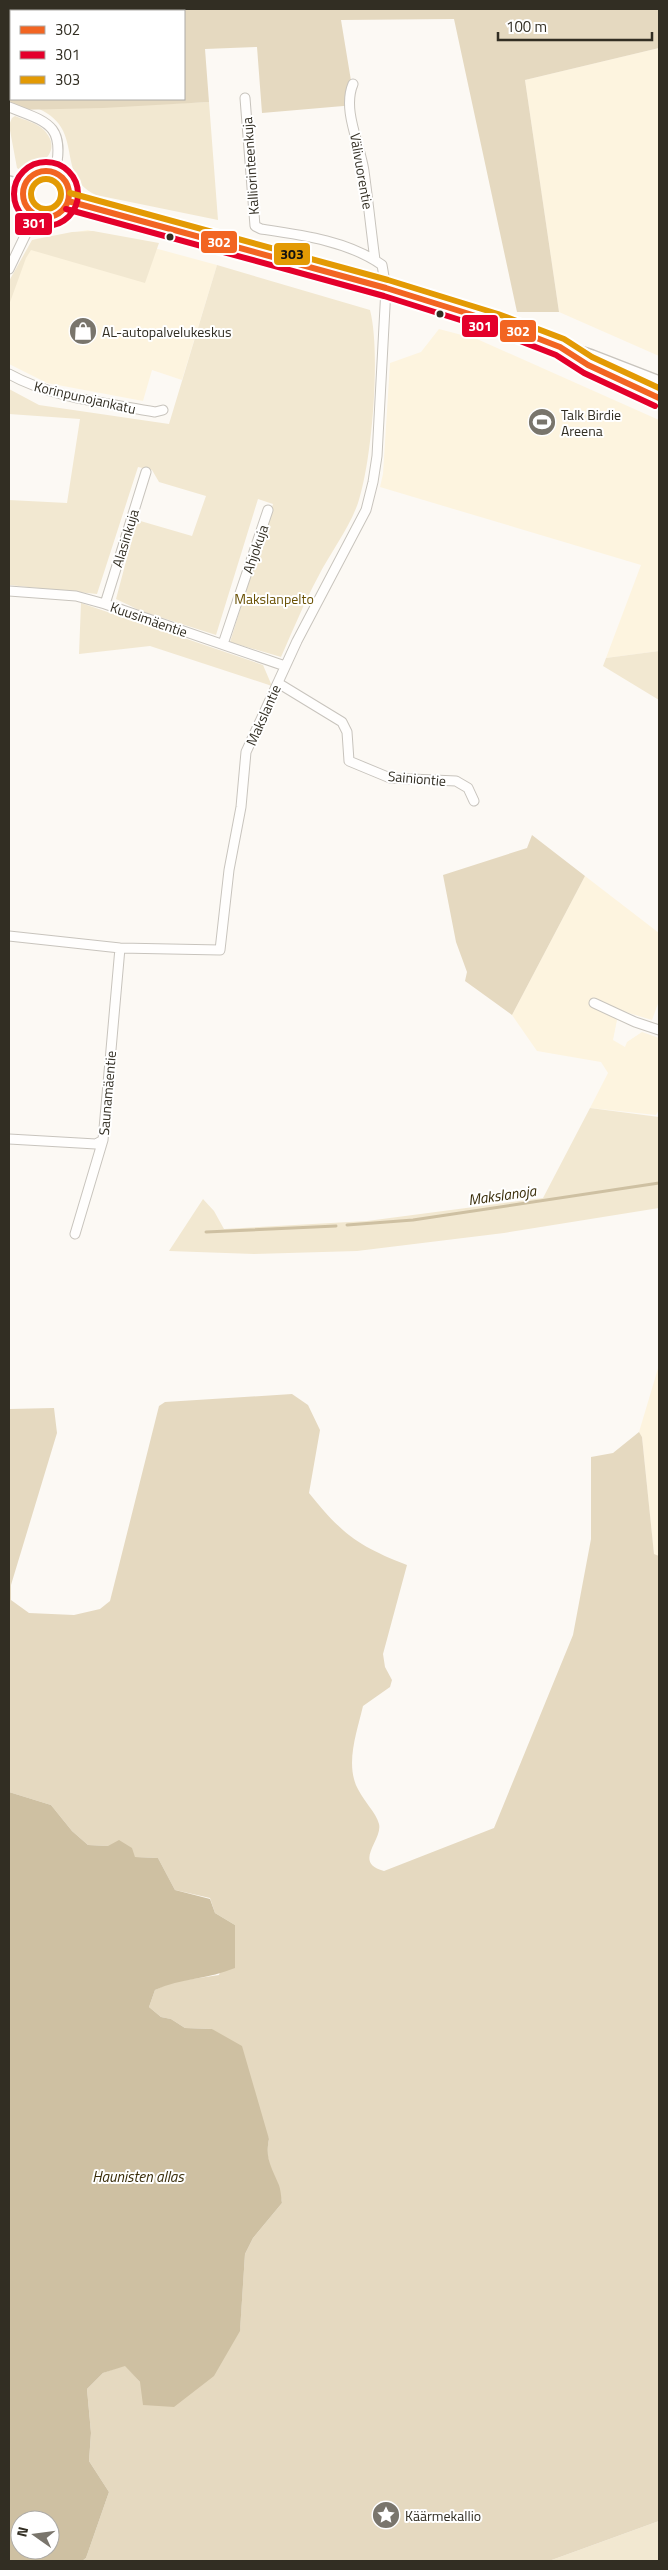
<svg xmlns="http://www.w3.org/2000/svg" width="668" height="2570" font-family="'Titillium Web',sans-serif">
<rect width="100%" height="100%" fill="#fcf9f4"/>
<!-- built -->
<path fill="#fdf4df" d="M659 48V356L559 312 525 80Z
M88 230 217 265 182 380 152 370 143 401 47 383 9 364V290L35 239Z
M439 329 477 339 659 420V651L606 658 641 565 380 487 383 474 390 363 421 352Z
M585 876 659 933V1001L652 1020 619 1010 613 1040 625 1047 627 1042 642 1032 659 1038V1110L656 1115 590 1108 608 1073 601 1062 537 1051 512 1015Z
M659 1365V1556L654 1555 642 1437 639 1432Z"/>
<!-- green -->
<path fill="#f2e8d1" d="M209 102 218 220 96 195C54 175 86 130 39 109Z
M15 116C25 120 37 123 44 130 64 151 40 168 20 170L17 168 9 125 12 118Z
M93 231 159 243 145 283 31 250 26 258 9 305V281L32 240 72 232Z
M217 265 370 310C381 352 372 462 358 503 349 529 330 553 318 577 304 603 293 630 281 657L230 642 273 504 258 499 216 635 141 611 116 599 137 520 192 536 206 496 159 482 152 470 138 467 97 594 9 585V500L67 503 80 419 9 414V389L39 405 169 424Z
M81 603 263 665 272 686 150 646 79 654Z
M659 651V700L603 666 606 658Z
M590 1108 659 1117V1208L504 1233 357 1251 254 1254 169 1251 203 1199 214 1211 224 1229 367 1221 543 1198Z
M659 2521V2561H549Z"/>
<!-- forest -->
<path fill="#e5d9c0" d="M18 9H659V48L525 80 559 312H517L454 19 341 20 355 105 262 113 257 47 205 49 209 102 103 108 16 110 9 107V48L11 37V99H184V11H17Z
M532 835 585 876 512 1015 465 981 467 972 456 942 443 875 527 848Z
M292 1394 308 1405 320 1430 309 1493C342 1534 358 1546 407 1565L383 1654 385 1667 392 1680 390 1687 363 1706C357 1732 344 1766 359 1791 364 1801 376 1813 379 1824 383 1840 352 1863 384 1871L494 1828 573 1635 591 1539V1457L613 1453 639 1432 642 1437 654 1554 659 1556V2521L549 2561H82L86 2558 109 2492 89 2461 91 2433 87 2389 103 2373 125 2365 140 2382 240 2330 245 2254 253 2238 282 2203C278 2176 263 2166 269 2139L212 2029 185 2028 171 2019 161 2017 149 2007 155 1990 172 1982 219 1975 235 1925 215 1913 210 1898 175 1890 158 1858 135 1857 108 1846 88 1845 72 1831 51 1805 9 1792V1409L54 1408 57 1433 11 1585V1600L29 1613 74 1615 100 1609 110 1601 159 1406 165 1402Z"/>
<!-- water -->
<path fill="#cec0a2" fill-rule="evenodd" d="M9 1792 51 1805 72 1831 88 1845 108 1846 119 1840 132 1848 135 1857 158 1858 175 1890 210 1899 215 1913 235 1925V1968C209 1979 181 1978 155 1990L149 2007 161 2017 171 2019 185 2028 212 2029 242 2046 269 2139C265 2158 271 2166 278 2183 281 2189 281 2197 282 2203L253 2238 245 2254 240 2331 214 2376 174 2407 143 2405 140 2382 125 2366 103 2373 87 2389 91 2433 89 2461 109 2492 86 2558 82 2561H9ZM20 2520H50V2550H20Z"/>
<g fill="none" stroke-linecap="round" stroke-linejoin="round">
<!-- stream -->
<path stroke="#cec0a2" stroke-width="3" d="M347 1225 413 1220 659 1183
M206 1232 336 1226"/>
<defs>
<path id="minor" d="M353 84C342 110 360 144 364 171 368 200 371 230 375 260
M9 107C47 122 66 124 55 173
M9 269 35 215
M9 374C52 398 107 403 155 412L163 410
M9 591 76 596 105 604 285 666
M105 604 146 472
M223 644 268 510
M278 683 342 722 347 732 349 761 390 778 456 781 468 788 474 801
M9 936 120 948 220 950 229 870 241 807 246 752 297 641 366 510 373 482 377 456 386 288 382 265C348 241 302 235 261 229L255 226 245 98
M594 1003 635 1022 659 1030
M9 1139 96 1144 103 1140
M75 1234 103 1140 120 948"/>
<path id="secondary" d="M23 194a23 23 0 1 1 46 0a23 23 0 1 1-46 0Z
M9 182 24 186
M68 201 386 288 592 356 659 382
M570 353 588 365 659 398"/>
</defs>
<!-- minor casing -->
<use href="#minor" stroke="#c8c4bd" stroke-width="11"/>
<!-- secondary casing -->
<use href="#secondary" stroke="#c8c4bd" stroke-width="14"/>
<!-- minor -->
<use href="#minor" stroke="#fffefd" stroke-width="9"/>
<!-- secondary -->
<use href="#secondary" stroke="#fffefd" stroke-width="11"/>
<defs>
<path id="bus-1" d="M23 194a23 23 0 1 1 46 0a23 23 0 1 1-46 0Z
M68 201 386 288 495 322 560 347 588 365 659 398"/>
<path id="bus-2" d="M14 194a32 32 0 1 1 64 0a32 32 0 1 1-64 0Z
M66 209 384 296 492 330 556 355 584 373 655 406"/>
<path id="bus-3" d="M31 194a15 15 0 1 1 30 0a15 15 0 1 1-30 0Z
M70 193 388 280 498 314 564 339 592 357 659 388"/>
</defs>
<!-- bus-1 casing -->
<use href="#bus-1" stroke="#fff" stroke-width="10"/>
<!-- bus-2 casing -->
<use href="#bus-2" stroke="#fff" stroke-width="10"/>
<!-- bus-3 casing -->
<use href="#bus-3" stroke="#fff" stroke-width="10"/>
<!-- bus-1 -->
<use href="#bus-1" stroke="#f26522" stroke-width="6"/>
<!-- bus-2 -->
<use href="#bus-2" stroke="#e4002b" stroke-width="6"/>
<!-- bus-3 -->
<use href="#bus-3" stroke="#e39a04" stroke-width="6"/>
</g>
<!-- icons -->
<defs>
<symbol id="shop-disc" viewBox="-11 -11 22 22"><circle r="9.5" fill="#79756c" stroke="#fff"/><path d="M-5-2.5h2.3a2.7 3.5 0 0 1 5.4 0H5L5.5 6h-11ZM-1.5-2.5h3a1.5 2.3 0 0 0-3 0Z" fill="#fff"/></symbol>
<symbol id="stadium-disc" viewBox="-11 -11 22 22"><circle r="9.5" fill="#79756c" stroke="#fff"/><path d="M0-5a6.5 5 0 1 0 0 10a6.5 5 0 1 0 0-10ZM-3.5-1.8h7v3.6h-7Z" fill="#fff"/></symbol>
<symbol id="sight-disc" viewBox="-11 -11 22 22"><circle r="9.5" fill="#79756c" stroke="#fff"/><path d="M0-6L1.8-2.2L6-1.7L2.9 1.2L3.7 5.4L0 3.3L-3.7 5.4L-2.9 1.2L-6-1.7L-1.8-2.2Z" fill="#fff"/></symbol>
</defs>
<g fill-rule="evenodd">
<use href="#shop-disc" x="67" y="315" width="32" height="32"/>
<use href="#stadium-disc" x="526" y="406" width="32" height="32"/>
<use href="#sight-disc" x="370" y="2499" width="32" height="32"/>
</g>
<!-- markers -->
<g fill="#322e23" stroke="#fff" stroke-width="2">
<circle cx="170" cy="237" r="4.5"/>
<circle cx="440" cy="314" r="4.5"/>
</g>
<g text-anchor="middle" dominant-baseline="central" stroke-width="4" stroke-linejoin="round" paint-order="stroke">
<!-- street labels -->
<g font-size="14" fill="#322e23" stroke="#fff">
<text transform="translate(250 166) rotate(-94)">Kalliorinteenkuja</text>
<text transform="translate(362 171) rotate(80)">Välivuorentie</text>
<text transform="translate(85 397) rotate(13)">Korinpunojankatu</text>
<text transform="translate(125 538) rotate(-73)">Alasinkuja</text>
<text transform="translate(255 549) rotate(-71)">Ahjokuja</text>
<text transform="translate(149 619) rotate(19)">Kuusimäentie</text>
<text transform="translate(263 715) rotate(-66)">Makslantie</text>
<text transform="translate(417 778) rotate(5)">Sainiontie</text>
<text transform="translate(107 1093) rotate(-85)">Saunamäentie</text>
</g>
<!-- poi labels -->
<g font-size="14" fill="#322e23" stroke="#fff" text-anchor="start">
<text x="102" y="331">AL-autopalvelukeskus</text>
<text x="561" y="414">Talk Birdie<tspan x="561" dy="16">Areena</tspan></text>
<text x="405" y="2515">Käärmekallio</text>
</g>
<!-- park labels -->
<g font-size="14" fill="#6a5104" stroke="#fff">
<text x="274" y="598">Makslanpelto</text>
</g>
<!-- water labels -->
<g font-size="15" font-style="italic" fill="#392c08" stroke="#fff">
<text transform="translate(502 1195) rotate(-8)">Makslanoja</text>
<text x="138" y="2176">Haunisten allas</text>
</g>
</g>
<g stroke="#fff" stroke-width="2">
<rect x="14" y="212" width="39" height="24" rx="5" fill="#e4002b"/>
<rect x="200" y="230" width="38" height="24" rx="5" fill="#f26522"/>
<rect x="273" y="242" width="38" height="24" rx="5" fill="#e39a04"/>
<rect x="461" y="314" width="38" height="24" rx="5" fill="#e4002b"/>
<rect x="499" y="319" width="38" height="24" rx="5" fill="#f26522"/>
</g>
<g font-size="14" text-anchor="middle" font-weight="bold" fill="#fff">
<text x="34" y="228">301</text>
<text x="219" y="247">302</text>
<text x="480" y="331">301</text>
<text x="518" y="336">302</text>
</g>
<g font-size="14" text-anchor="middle" font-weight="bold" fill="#111">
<text x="292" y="259">303</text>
</g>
<!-- border -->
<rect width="668" height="2570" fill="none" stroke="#322e23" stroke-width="20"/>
<!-- legend -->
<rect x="10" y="10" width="175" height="90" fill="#ffffff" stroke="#adaba7"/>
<rect x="20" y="26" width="25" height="8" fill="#f26522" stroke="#adaba7"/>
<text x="55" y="35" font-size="15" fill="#322e23">302</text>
<rect x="20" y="51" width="25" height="8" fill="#e4002b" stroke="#adaba7"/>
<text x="55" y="60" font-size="15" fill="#322e23">301</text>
<rect x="20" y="76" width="25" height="8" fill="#e39a04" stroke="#adaba7"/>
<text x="55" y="85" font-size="15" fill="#322e23">303</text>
<!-- north arrow -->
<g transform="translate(35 2535) rotate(284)"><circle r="24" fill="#ffffff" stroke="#adaba7"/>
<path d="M0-4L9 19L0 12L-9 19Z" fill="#79756c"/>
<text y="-8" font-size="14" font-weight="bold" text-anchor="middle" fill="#322e23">N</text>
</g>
<!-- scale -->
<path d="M498 32v8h154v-8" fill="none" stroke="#322e23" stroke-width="2.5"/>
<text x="506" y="32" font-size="15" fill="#322e23" stroke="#ffffff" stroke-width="4" paint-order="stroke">100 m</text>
</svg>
